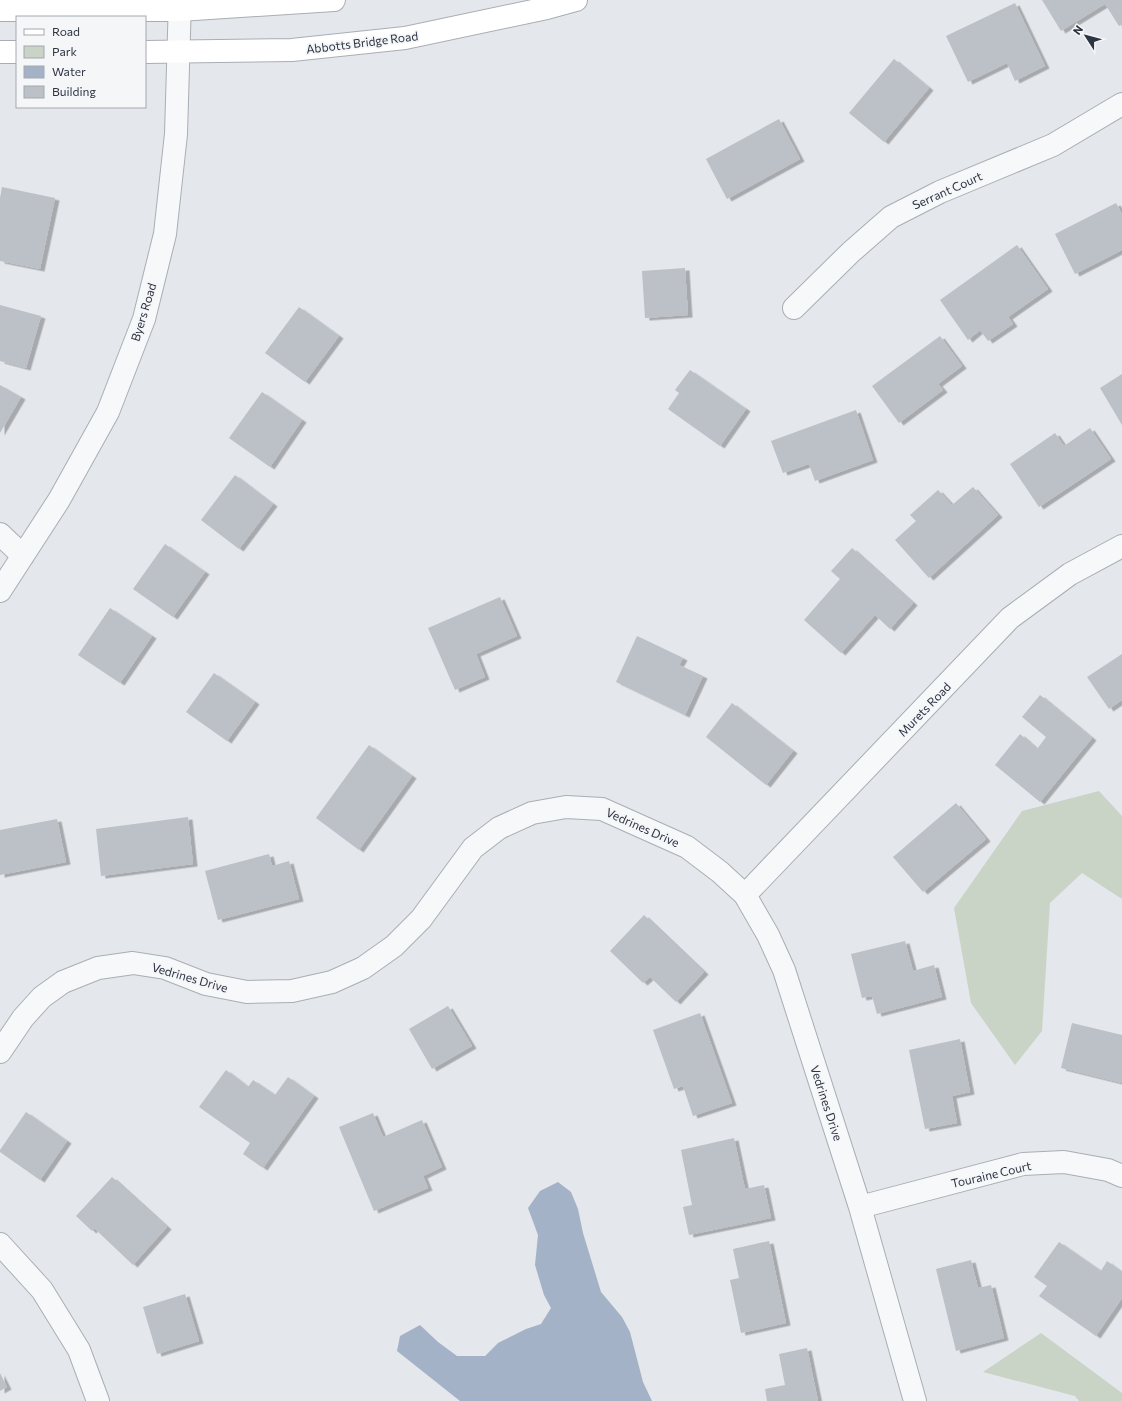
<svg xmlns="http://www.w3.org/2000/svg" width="1122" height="1401" font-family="Commissioner,sans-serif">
<defs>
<filter id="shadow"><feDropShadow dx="4.5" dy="2.5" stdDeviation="0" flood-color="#0004"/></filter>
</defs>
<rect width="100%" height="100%" fill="#e4e7eb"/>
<!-- green -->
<path fill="#c9d4c6" d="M1099 791 1122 816V899L1082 873 1050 903 1042 1031 1015 1065 971 1003 954 908 1022 811Z
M1041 1333 1122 1393V1401H1079L1075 1396 983 1372Z"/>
<!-- water -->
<path fill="#a3b2c7" d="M558 1182 571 1192 578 1209 583 1233 601 1292 622 1317 630 1332 643 1382 652 1401H460L397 1351 400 1336 420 1325 438 1342 457 1356H485L498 1343 526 1329 541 1324 551 1308 544 1295 535 1265 538 1235 528 1208 540 1191Z"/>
<!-- building -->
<path fill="#bcc0c7" filter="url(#shadow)" d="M1042 0H1122V24L1119 26 1105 4 1061 31Z
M1015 3 1045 66 1015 81 1007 63 968 82 946 36Z
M894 59 929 88 884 142 849 113Z
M779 119 800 159 727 199 706 159Z
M2 187 55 198 40 269 0 261V198Z
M1116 203 1122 214V250L1075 274 1055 234Z
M1017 245 1048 289 1008 317 1013 324 988 341 980 330 968 340 940 300Z
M685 268 688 315 645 318 642 271Z
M0 305 41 316 26 368 0 361Z
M299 307 339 336 305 382 265 353Z
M940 336 962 366 938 384 943 390 899 423 872 386Z
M690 370 746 409 720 446 668 409 679 393 675 390Z
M1122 374V425L1100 388Z
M0 385 21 397 0 433Z
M262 392 302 420 270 467 229 438Z
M856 410 873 460 815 481 809 464 783 473 771 441Z
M1090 428 1111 459 1039 507 1010 464 1055 433 1064 446Z
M235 475 273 504 239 549 201 520Z
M973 487 998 515 929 578 895 540 916 521 910 515 938 490 952 505Z
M165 544 205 572 173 617 133 589Z
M852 548 913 603 890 629 875 615 841 653 804 620 840 579 831 571Z
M500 597 517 636 476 654 485 677 455 690 428 628Z
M110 608 152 636 120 683 78 655Z
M637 636 683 658 679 665 703 676 685 715 616 682Z
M1122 654V700L1109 709 1087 677Z
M214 673 255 702 227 741 186 712Z
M1040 695 1092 738 1040 802 995 765 1020 734 1037 749 1046 737 1022 717Z
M732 703 793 751 766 785 706 737Z
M369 745 412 776 359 850 316 818Z
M956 803 986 839 923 892 893 857Z
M188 817 193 864 101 876 96 829Z
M57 819 66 862 0 875V830Z
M269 854 272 866 289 861 299 899 218 920 205 871Z
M644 915 704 972 676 1002 650 977 643 983 610 951Z
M905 941 913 971 934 965 942 997 877 1014 872 996 862 998 851 954Z
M448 1006 472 1046 432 1069 409 1029Z
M700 1013 732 1103 693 1116 683 1086 674 1089 653 1030Z
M1072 1023 1122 1035V1083L1061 1068Z
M960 1039 970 1092 952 1096 957 1123 925 1129 909 1050Z
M226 1070 248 1087 253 1080 275 1095 288 1077 314 1096 263 1168 243 1154 250 1143 199 1107Z
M26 1112 67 1141 40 1180 0 1152V1150Z
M373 1113 383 1137 422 1120 442 1167 423 1176 428 1188 374 1211 339 1127Z
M734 1138 745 1189 764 1185 771 1218 689 1235 683 1207 692 1205 681 1150Z
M112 1177 167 1227 133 1265 94 1228 92 1231 76 1216Z
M769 1241 786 1323 741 1333 730 1280 739 1278 733 1249Z
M1059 1242 1101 1271 1107 1261 1122 1272V1298L1096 1336 1039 1296 1047 1286 1034 1277Z
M971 1260 978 1288 991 1285 1004 1338 956 1351 936 1269Z
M185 1294 199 1341 157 1354 143 1307Z
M807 1348 818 1401H767L765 1389 785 1385 779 1354Z
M0 1373 7 1387 0 1391Z"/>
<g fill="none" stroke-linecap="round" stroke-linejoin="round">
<defs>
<path id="street" d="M794 308 851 252 891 217 940 192 1053 145 1122 104
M0 534 23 556
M0 591 59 500 108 412 144 319 165 234 176 134 180 0
M745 895 1010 618 1070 574 1122 546
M0 1052 23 1018 42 997 63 982 98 968 133 963 165 968 206 984 247 992 292 991 332 982 363 968 394 946 421 919 473 848 499 828 532 813 566 807 602 809 687 847 720 872 745 895 768 935 784 970 860 1207 915 1401
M860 1207 1023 1164 1064 1162 1108 1170 1122 1176
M0 1244 42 1290 79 1350 98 1401"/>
<path id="secondary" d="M0 10H179L334 0
M0 52H17
M145 52 292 50 405 38 547 8 576 0"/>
</defs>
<!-- street casing -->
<use href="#street" stroke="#a9aeb5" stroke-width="24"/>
<!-- secondary casing -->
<use href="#secondary" stroke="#a9aeb5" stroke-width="24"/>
<!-- street -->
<use href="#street" stroke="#f7f8f9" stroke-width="22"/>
<!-- secondary -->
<use href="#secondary" stroke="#fff" stroke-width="22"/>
</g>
<g text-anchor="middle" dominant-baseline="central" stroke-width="3.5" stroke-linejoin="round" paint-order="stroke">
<!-- street labels -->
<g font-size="12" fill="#2d3442" stroke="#f4f6f8">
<text transform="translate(362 42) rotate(-7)">Abbotts Bridge Road</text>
<text transform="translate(947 190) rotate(-24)">Serrant Court</text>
<text transform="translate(143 312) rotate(-73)">Byers Road</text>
<text transform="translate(924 709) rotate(-46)">Murets Road</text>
<text transform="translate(643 827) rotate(24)">Vedrines Drive</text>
<text transform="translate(190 977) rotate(16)">Vedrines Drive</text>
<text transform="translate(827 1103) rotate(72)">Vedrines Drive</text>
<text transform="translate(991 1174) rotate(-13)">Touraine Court</text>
</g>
</g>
<!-- legend -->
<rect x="16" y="16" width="130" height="92" fill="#f4f6f8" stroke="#a4a8af"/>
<rect x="24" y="29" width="20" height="6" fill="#ffffff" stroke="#a4a8af"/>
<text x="52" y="36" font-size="12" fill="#2d3442">Road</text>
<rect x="24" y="46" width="20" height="12" fill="#c9d4c6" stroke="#a4a8af"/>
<text x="52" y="56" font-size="12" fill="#2d3442">Park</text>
<rect x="24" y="66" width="20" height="12" fill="#a3b2c7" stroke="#a4a8af"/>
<text x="52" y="76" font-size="12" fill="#2d3442">Water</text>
<rect x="24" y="86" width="20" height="12" fill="#bcc0c7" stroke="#a4a8af"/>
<text x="52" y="96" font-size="12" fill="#2d3442">Building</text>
<!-- north arrow -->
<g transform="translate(1086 36) rotate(306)" stroke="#f4f6f8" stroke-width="3" paint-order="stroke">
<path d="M0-3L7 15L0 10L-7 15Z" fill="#2d3442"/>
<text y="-6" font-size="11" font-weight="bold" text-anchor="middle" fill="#2d3442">N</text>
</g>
</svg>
